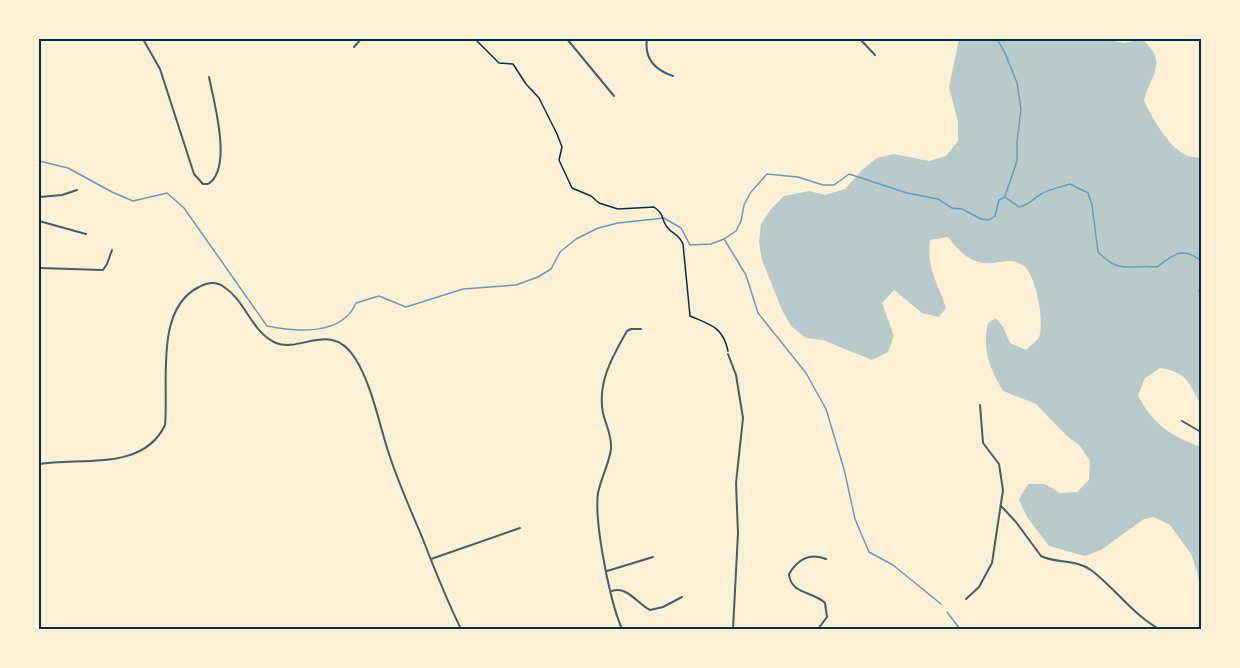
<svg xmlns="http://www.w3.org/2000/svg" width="1240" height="668" font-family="Cabin,sans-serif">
<rect width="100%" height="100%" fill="#fdf0d5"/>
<!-- green -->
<path fill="#b9caca" d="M959 39H1104L1124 43 1142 39C1169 64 1151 72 1144 101 1152 117 1168 147 1186 155 1190 157 1197 157 1201 158V404C1187 382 1189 373 1160 368L1145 378 1138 395C1153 425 1171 436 1201 447V595L1197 571 1191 554 1170 525 1154 517 1144 519 1101 550 1085 556 1049 546 1027 517 1019 499 1028 484H1045L1060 493 1077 492 1089 480 1090 461 1080 446 1066 435 1036 404 1003 391C989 367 982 350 988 323L996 318 1003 327 1010 343 1026 350C1030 346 1037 341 1039 337 1045 323 1036 275 1024 266 1012 258 1006 262 993 263 972 265 960 253 948 237L930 240C926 268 938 283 946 308L939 317 922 313 894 290 882 303 894 336 888 352 872 360 823 340 806 338 791 326 782 310 762 260 759 242 761 224 771 209 784 196 809 191 825 195 845 189 863 169 877 158 894 154 929 161 946 156 958 141V122L949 87Z"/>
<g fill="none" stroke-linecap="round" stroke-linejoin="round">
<!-- stream -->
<path stroke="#669bbc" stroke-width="1.5" d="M997 39 1005 53 1017 83 1021 109 1017 142V161L1005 196
M39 161 68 168 112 192 133 201 167 193 184 208 267 326C296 332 342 336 356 303L379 296 406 307 463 289 516 285 538 277 551 269 560 252 576 239 598 228 618 223 664 218 681 228 690 245 711 244 724 239 736 231 741 221 744 205 751 192 767 174 798 177 823 185H834L849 174 907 193 938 199 952 208 962 209 981 219 989 220 995 216 999 200 1005 197 1019 207C1031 204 1031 200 1041 194 1049 189 1061 187 1070 184L1088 193 1092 205 1098 252C1120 275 1130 264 1157 267 1174 254 1183 246 1201 261
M724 239 746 275 758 313 806 373 826 409 844 469 855 519 869 552 893 565 941 604
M1201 286 1199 291 1201 296
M947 612 960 629"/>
<!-- path -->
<path stroke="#003049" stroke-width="1.5" d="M475 39 499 63 513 64 526 84 539 98 557 134 562 147 559 160 572 188 591 196 599 203 618 209 654 207C666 216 660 218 667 227 673 235 678 233 683 244L690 316C711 325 723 327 728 351"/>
<!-- minor -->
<path stroke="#3f606c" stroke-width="2" d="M143 39 160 69 194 174 203 184H208C233 169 214 102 209 77
M567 39 614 96
M647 39C644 59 655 70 673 76
M860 39 875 55
M354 47 361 39
M39 197 62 195 77 190
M39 221 86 234
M39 268 103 270 107 264 112 250
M728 354 736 375 743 418 736 483 738 533 733 629
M1182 421 1201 432
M39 464C80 457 143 472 165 425 169 384 154 309 199 287 208 282 216 281 224 287 246 301 251 332 276 343 301 353 331 320 355 358 373 387 379 425 390 457 399 484 411 511 422 537 434 568 446 599 461 629
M1001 506 1016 522 1041 556C1057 564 1076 559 1091 570 1115 588 1132 614 1159 629
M431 559 520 528
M607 571 653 557
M612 591C627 586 637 603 650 610L663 607 682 597
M966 599 979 587 992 563 1003 490 999 464 983 443 980 405
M622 629C610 602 594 522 598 493 601 478 609 464 611 449 612 435 606 426 603 413 597 382 613 356 627 331L631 329H641
M818 629 827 617 825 603C813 591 791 595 789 574 797 560 810 552 826 559"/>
</g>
<!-- border -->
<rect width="1240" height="668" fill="none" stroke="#fdf0d5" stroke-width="81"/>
<rect x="40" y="40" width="1160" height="588" fill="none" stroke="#003049" stroke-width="2"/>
</svg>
